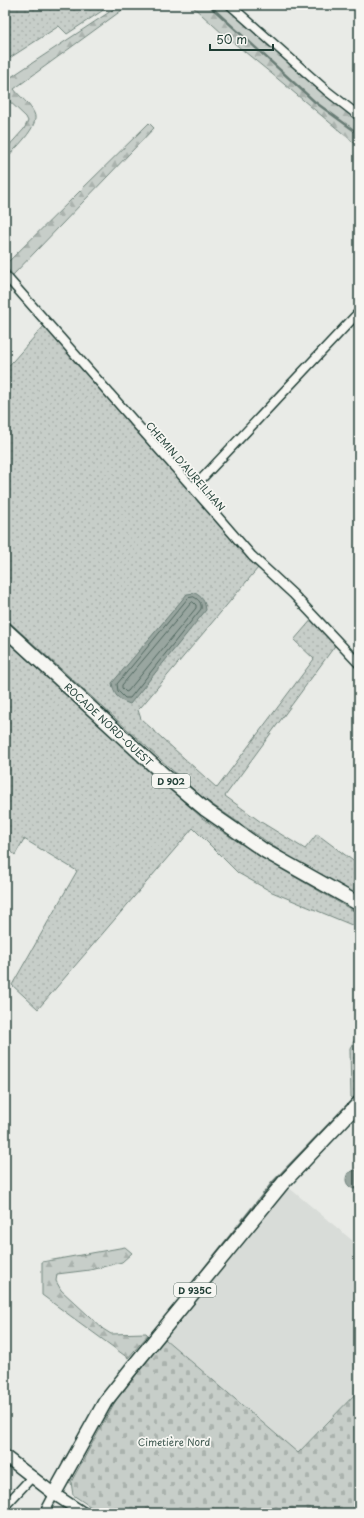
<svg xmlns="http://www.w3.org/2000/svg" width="364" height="1518" font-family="'Playpen Sans',sans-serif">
<defs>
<pattern id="grass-dots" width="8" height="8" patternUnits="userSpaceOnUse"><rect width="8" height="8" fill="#c7cec9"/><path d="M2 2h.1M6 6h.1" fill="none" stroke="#aab2ad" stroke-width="1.8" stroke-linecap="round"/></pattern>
<pattern id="forest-firs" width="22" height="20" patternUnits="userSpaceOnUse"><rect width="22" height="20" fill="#c7cec9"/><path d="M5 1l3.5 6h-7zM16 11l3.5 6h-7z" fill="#aab2ad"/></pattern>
<pattern id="cemetery-stones" width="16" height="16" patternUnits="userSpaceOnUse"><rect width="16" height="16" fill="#c7cec9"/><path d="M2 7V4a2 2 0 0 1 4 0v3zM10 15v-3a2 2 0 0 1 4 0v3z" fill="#aab2ad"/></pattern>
</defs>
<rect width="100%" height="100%" fill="#e9ebe7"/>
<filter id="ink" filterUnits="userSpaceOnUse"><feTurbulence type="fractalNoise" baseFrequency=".025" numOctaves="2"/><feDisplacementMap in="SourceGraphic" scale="8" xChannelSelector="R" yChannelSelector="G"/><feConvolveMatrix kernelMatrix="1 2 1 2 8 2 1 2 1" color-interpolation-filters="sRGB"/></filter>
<g filter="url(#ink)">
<!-- built -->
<path fill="#d8dcd8" d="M288 1187 359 1246V1390L298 1453 165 1339Z"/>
<!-- grass -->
<path fill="url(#grass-dots)" stroke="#73867e" d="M5 5H111L67 34 59 26 5 61Z
M44 326 258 568 141 707 138 710 141 719 217 788 314 659 294 640 313 618 337 643 225 796 261 822 305 849 317 834 356 863 359 860V897L291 858 204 799 5 618V370Z
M5 639 202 818 262 858 359 914V928L272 892 238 873 193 828 38 1009 12 985 77 871 24 839 15 855 5 846Z
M359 1032V1095L355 1100 351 1097 350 1048Z"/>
<!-- forest -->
<path fill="url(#forest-firs)" stroke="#73867e" d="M120 5H129L14 89C20 97 30 104 34 113 41 126 13 150 5 160V150L24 129 28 121 26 117 5 97V81Z
M191 5H223L277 52 359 120V147L272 74 223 34Z
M149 123 154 128 13 275 5 266V265Z
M125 1247 132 1253 122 1262 90 1270 57 1274 56 1281 61 1290 103 1329 111 1334 146 1333 148 1335 128 1358 42 1295V1262Z"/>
<!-- cemetery -->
<path fill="url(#cemetery-stones)" stroke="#73867e" d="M165 1339 298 1453 359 1390V1513H100L73 1495 71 1482 116 1400Z"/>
<!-- water -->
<path fill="#99a6a0" stroke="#687c75" d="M195 593C202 597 205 601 206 610L130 704C118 700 114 695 112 683L187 594Z
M355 1170 359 1171V1187L354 1189C346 1186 344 1180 348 1173Z"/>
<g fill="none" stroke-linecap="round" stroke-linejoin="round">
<!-- shore -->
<path stroke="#50675f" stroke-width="1" d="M194 597C199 600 202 603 201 609L130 698H125L118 691 117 684 188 598Z
M193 602 196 605V608L128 691 126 692 122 688V685L191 603Z"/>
<!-- stream -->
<path stroke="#687c75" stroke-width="2.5" d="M209 5 315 102 359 134
M180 1299 273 1182 359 1093
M63 1463 73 1447"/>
<defs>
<path id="minor" d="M230 5 327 91 359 116
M5 275 193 488 252 556 293 594 359 664
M193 488 359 312
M5 1506 33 1476
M44 1513 54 1494"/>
<path id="secondary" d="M5 1456 54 1494 83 1513"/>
<path id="primary" d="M5 629 164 775 206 810 265 851 359 904
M54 1494 105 1402 131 1369 283 1183 359 1103"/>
</defs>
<!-- minor casing -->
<use href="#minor" stroke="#1f3d34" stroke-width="11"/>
<!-- secondary casing -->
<use href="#secondary" stroke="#1f3d34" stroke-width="14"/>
<!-- primary casing -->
<use href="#primary" stroke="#1f3d34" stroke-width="16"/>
<!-- minor -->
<use href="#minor" stroke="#f6f6f2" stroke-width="8"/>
<!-- secondary -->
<use href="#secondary" stroke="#f6f6f2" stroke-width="11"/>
<!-- primary -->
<use href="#primary" stroke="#f6f6f2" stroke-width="13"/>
</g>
</g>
<g text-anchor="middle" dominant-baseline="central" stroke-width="3.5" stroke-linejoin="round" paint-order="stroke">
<!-- shield labels -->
<g fill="#f6f6f2" stroke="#60746d" stroke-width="1">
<rect x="152" y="774" width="38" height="14" rx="3"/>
<rect x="174" y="1283" width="42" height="14" rx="3"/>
</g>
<g font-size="9" font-weight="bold" fill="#1f3d34">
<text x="171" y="781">D 902</text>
<text x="195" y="1290">D 935C</text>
</g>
<!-- street labels -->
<g font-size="10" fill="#1f3d34" stroke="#f6f6f2">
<text transform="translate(186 466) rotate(49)">CHEMIN D'AUREILHAN</text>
<text transform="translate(109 724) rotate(43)">ROCADE NORD-OUEST</text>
</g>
<!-- park labels -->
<g font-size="10" fill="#415a52" stroke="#f6f6f2">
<text x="174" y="1441">Cimetière Nord</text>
</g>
</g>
<!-- margin -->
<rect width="364" height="1518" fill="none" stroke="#f6f6f2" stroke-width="20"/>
<rect x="10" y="10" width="344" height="1498" fill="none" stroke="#1f3d34" stroke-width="1.5" filter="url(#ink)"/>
<!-- scale -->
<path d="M210 44v6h63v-6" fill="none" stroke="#1f3d34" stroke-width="2"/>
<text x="216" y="44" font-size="12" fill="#1f3d34" stroke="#f6f6f2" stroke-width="3" paint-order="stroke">50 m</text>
</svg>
